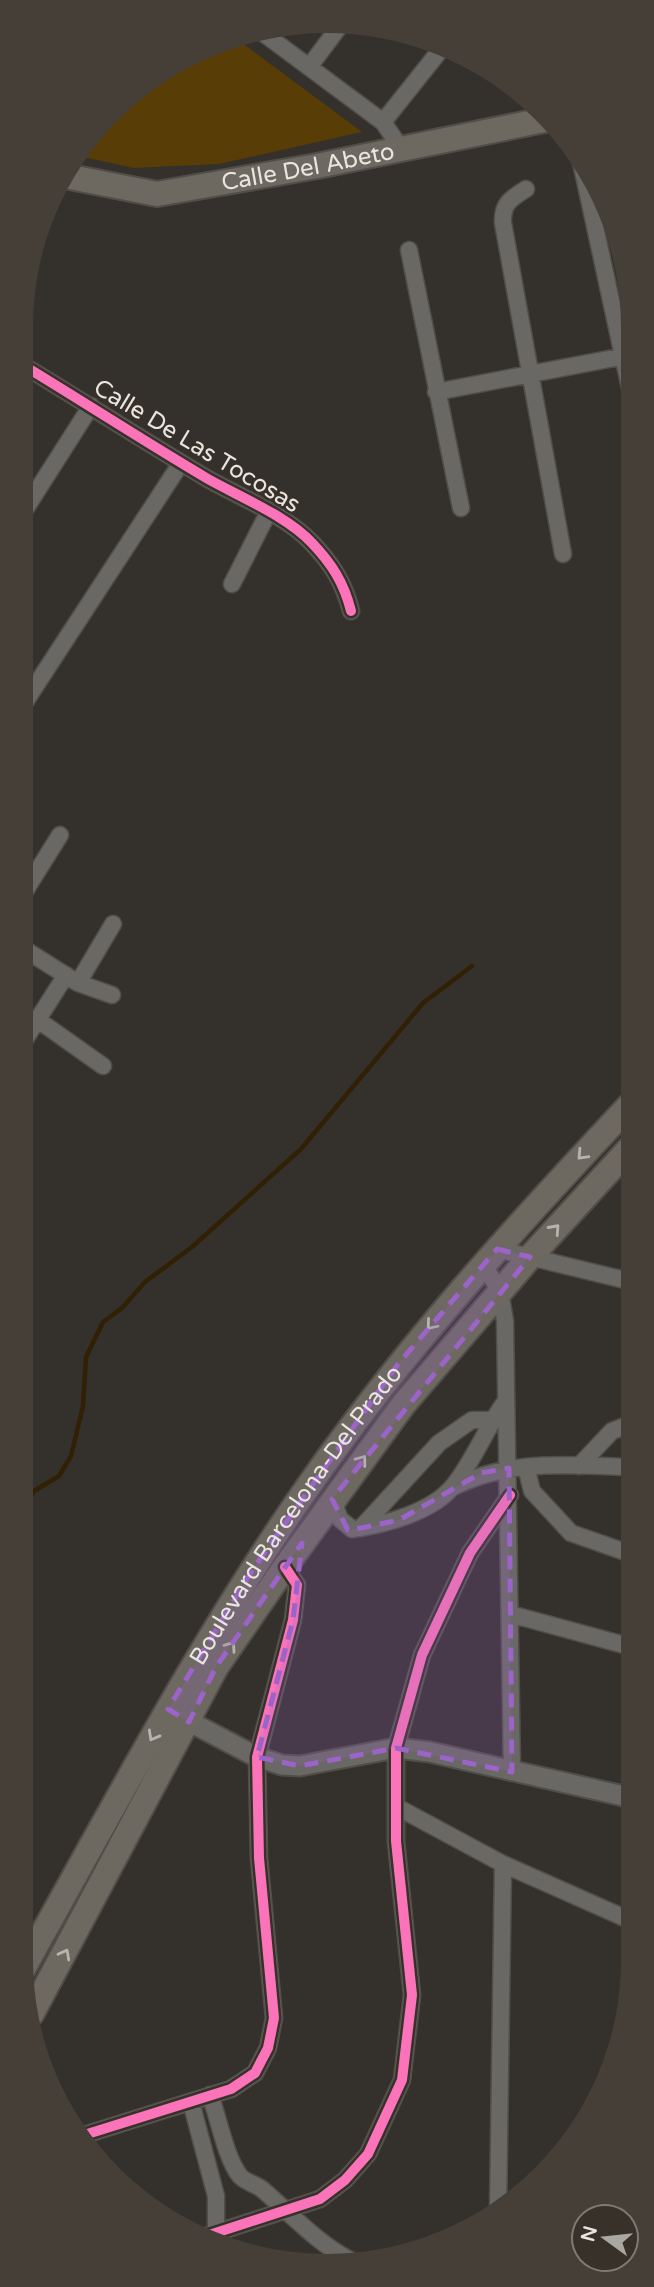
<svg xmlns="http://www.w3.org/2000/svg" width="654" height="2287" font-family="'Varela Round',sans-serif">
<rect width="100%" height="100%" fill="#34302c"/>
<!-- green -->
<path fill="#583d06" d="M237 39 362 132 219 164 134 168 74 155 157 73Z"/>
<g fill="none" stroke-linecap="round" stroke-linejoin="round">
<!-- stream -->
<path stroke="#312004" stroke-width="4.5" d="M23 1509 34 1491 59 1476 71 1456 83 1406 86 1357 103 1322 122 1308 145 1282 192 1247 301 1149 423 1003 472 966"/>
<defs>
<path id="minor" d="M259 30 383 122 400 147
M309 67 339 27
M383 122 442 48
M581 162 630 388
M526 189C510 199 502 204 503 223L563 554
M409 250 461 508
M26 367C87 404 147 443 208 479 240 497 287 516 312 543 332 564 344 583 351 611
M436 392 630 355
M26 508 91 406
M232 584 268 513
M25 702 181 463
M25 891 60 835
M24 949 78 983 112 995
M78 983 113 924
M38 1020 103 1066
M24 1041 66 975
M497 1249 629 1281
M483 1264 500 1291 505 1321 512 1772
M579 1466 612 1431 628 1425
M526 1467 532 1491 571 1533 628 1553
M453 1487C510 1459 567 1465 628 1467
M332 1499 340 1519 352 1529C384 1525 433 1512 454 1485 474 1460 486 1428 505 1402
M361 1528 439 1443 472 1420H492
M510 1614 628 1646
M397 1807 503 1864 627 1919
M210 2095C218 2116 226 2159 240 2176 245 2182 256 2184 263 2190 291 2214 317 2243 350 2260
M191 2102 216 2196V2234
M81 2136 231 2089 255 2073 268 2048 274 2018 259 1858 257 1757 293 1620 297 1585 285 1567
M498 2211 503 1864
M203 2237 320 2199 345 2180 368 2154 402 2080 412 1995 396 1841V1748L422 1655 470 1553 510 1495"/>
<path id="tertiary" d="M175 1714 257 1757 282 1765 300 1766 396 1748 430 1752 628 1797"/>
<g id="primary">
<path id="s1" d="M65 176 157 194 317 166 549 119"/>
<path id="s2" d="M23 1969C115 1805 202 1638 310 1484 405 1348 516 1226 629 1106"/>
<path d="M32 2013 216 1667 285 1567 403 1405 530 1257 629 1149"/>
</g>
</defs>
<!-- minor casing -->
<use href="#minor" stroke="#514e4a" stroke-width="19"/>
<!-- tertiary casing -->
<use href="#tertiary" stroke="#514e4a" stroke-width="23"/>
<!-- primary casing -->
<use href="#primary" stroke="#514e4a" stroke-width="28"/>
<!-- minor -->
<use href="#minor" stroke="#6a6865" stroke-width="16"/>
<!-- tertiary -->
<use href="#tertiary" stroke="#6a6865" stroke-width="19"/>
<!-- primary -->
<use href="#primary" stroke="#6d6860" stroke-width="24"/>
<defs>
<path id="cycleway" d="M26 367C87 404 147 443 208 479 240 497 287 516 312 543 332 564 344 583 351 611
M81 2136 231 2089 255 2073 268 2048 274 2018 259 1858 257 1757 293 1620 297 1585 285 1567
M203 2237 320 2199 345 2180 368 2154 402 2080 412 1995 396 1841V1748L422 1655 470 1553 510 1495"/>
</defs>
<!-- cycleway casing -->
<use href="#cycleway" stroke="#373129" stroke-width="15"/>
<!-- cycleway -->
<use href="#cycleway" stroke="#fb73b8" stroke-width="10"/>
</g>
<!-- one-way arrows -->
<defs><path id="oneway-chevron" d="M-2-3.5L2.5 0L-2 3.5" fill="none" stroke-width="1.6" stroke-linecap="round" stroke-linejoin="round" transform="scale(1.75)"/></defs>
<g stroke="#b7b3ad">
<use href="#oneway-chevron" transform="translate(582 1155) rotate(133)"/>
<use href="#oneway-chevron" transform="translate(555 1229) rotate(-48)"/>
<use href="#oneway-chevron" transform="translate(431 1325) rotate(130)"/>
<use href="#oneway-chevron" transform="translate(362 1460) rotate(-53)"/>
<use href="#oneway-chevron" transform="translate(231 1646) rotate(-55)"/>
<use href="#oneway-chevron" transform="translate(153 1736) rotate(119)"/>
<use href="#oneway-chevron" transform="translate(65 1954) rotate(-62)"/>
</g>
<!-- marked area -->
<path fill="#9c64c9" fill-opacity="0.2" stroke="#9c64c9" stroke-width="5" stroke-dasharray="14 9" stroke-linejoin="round" d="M497 1249 530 1257 332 1499 348 1530 361 1528 399 1520 481 1473 509 1468 512 1772 396 1748 300 1766 257 1757 293 1620 302 1543 216 1667 189 1722 168 1709 253 1569 398 1364Z"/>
<g text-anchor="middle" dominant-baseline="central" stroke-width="5" stroke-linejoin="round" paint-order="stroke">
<!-- street labels -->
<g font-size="24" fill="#e9e5e0" stroke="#373129">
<text stroke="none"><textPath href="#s1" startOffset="247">Calle Del Abeto</textPath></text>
<text transform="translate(197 446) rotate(31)">Calle De Las Tocosas</text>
<text stroke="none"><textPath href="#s2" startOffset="530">Boulevard Barcelona-Del Prado</textPath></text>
</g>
</g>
<!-- crop -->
<path d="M0 0H654V2287H0ZM327 33H327A294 294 0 0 1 621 327V1960A294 294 0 0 1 327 2254H327A294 294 0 0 1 33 1960V327A294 294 0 0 1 327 33Z" fill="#453f38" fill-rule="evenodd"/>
<!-- north arrow -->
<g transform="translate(605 2238) rotate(285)"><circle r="33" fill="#373129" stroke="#7e7972" stroke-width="2"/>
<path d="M0-5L12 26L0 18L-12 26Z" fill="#aaa6a1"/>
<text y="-10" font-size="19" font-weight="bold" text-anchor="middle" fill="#e9e5e0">N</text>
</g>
</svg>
